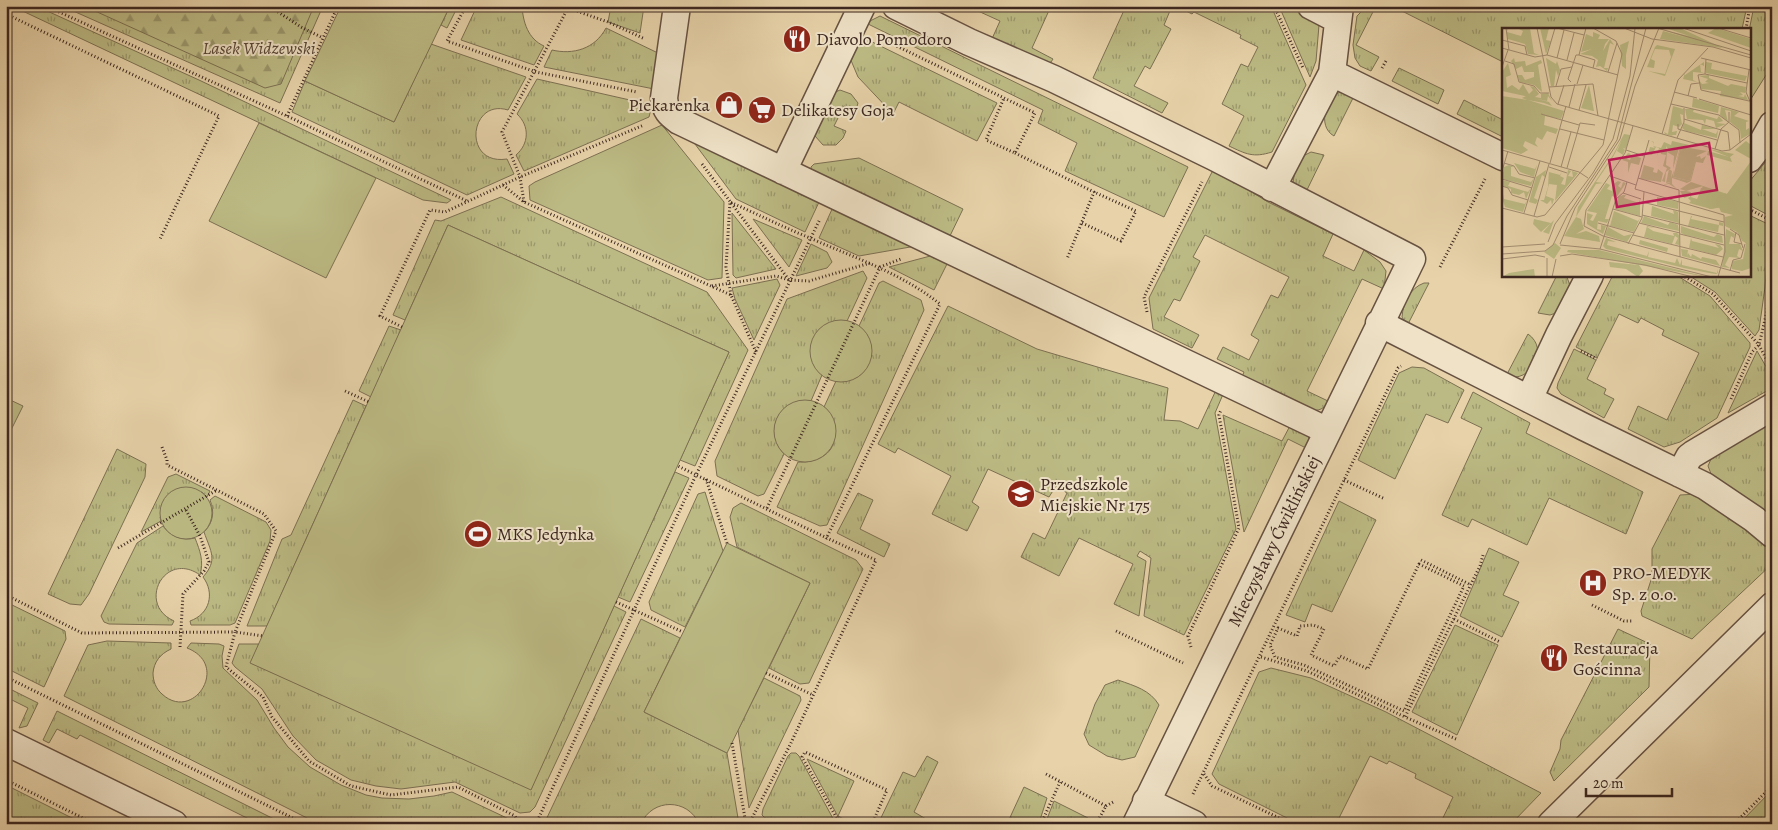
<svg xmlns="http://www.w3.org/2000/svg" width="1778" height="830" font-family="Alegreya,serif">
<defs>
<pattern id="grass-tufts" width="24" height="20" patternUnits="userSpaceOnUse" patternTransform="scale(1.25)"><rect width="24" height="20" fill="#bcba84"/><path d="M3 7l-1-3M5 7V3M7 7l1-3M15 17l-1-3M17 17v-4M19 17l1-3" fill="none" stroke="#9a976c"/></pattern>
<pattern id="forest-firs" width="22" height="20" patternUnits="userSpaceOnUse" patternTransform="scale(1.25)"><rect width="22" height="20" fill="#bcba84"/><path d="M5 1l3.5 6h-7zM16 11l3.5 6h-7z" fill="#9a976c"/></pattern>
</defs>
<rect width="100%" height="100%" fill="#e7d2a9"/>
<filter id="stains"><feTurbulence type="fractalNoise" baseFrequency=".004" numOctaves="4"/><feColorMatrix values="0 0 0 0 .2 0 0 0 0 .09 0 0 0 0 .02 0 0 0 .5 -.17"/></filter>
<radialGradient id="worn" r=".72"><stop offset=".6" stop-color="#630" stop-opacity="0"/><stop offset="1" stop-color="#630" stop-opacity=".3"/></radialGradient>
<!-- grass -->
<path fill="url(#grass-tufts)" stroke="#7c7052" d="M12 6H24L45 10 199 80 451 200 447 203 423 200Z
M62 6H323L280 103Z
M450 6H458L447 28 441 25Z
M477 6H522C523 22 528 39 544 46L534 65 461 40Z
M611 6H644L640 33 608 22Z
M967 6H1051L1032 48 1053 59 1051 62 1045 65 991 41 1000 21Z
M1126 6H1172L1164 25 1171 29 1150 69 1145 66 1134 86 1168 103 1162 113 1093 78Z
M1176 6H1271L1306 85 1272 152C1253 158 1246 154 1229 146L1244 116 1222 104 1241 64 1248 67 1258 47 1240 38 1241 35 1194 12 1192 14Z
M1279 6C1295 6 1309 12 1319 25L1316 61 1310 77Z
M1367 6H1376L1356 45 1379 57 1371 71 1360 66 1355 58 1353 45 1357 16Z
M1392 6H1747L1742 29H1503V62Z
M1754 6H1772V74L1768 72 1749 102V31Z
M880 16 1188 167 1164 217 1065 171 1077 143 1038 123 1043 110 866 23Z
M606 28 658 53 654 89 544 67 552 50C573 55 595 49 606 28Z
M860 36 997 103 977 141 899 102 893 114 858 77 850 58Z
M431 44 526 77 508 110C469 98 462 166 507 159L514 174 467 195 292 112 305 81 394 122Z
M1399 68 1444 90 1438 104 1392 81Z
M537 79 652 105 649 117 524 171 516 155C529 144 530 126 517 114Z
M840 90 851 94 858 103 856 110 844 106 834 126 846 131 843 138 836 145H823L815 136V127L831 94Z
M1341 92 1355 94 1334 136C1316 126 1327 95 1341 92Z
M1464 100 1503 120V137L1457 114Z
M689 136 820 200 805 232 736 199Z
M1311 152 1324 155 1305 194 1295 187 1293 182 1295 171 1303 156Z
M859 158 963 209 948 240 812 172 811 167 814 164Z
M1768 159 1772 161 1770 216 1749 205V182Z
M1213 170 1219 172 1268 202 1333 234 1323 256 1354 271 1364 250 1380 262 1386 271 1384 289 1362 279 1307 391 1328 401C1324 410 1319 410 1311 411L1241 379 1244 372 1217 359 1223 347 1249 360 1259 340 1251 335 1271 295 1278 298 1289 277 1205 235 1193 257 1200 261 1180 301 1174 299 1164 317 1199 335 1192 348 1153 329 1149 298Z
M501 197 707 292 748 350 695 466 680 460 729 352 448 225 405 320 393 315 435 220 441 221Z
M833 207 916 246 859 256 819 238Z
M732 213 776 269 736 278 733 275Z
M1749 215 1770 225 1765 287 1759 330 1755 336 1715 292 1688 275H1749Z
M753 219 802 240 789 267Z
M811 244 827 252 832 262 827 268 796 276Z
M934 255 948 262 934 290 889 267Z
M863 271 867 278 847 321C834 321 824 323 816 334L814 365 822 375 811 401C779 398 763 430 784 454L764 494 758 496 717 476 715 461 787 299Z
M1557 275H1566L1570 285V292L1556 313 1550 315 1538 313Z
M1613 275H1676L1710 296 1750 343V347L1717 418 1680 442 1664 447 1628 429 1638 406 1667 420 1699 353 1662 335 1664 330 1641 318 1638 323 1619 314 1597 358 1576 347Z
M777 279 780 285 754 340 735 299 732 288Z
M883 281 921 300 924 310 827 525 820 526 777 507 798 462C812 463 831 457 834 441 834 436 832 430 831 425 830 417 830 413 824 407L836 381C870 381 867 365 868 338L859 326 879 283Z
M1424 283H1429L1407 326 1402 317C1403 303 1410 288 1424 283Z
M948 306 1037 349 1168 388 1164 420 1180 421 1198 429 1217 388 1224 392 1215 413 1236 529 1184 635 1144 616 1151 558 1140 551 1137 556 1146 561 1139 616 1114 604 1133 564 1079 538 1059 576 1021 557 1033 533 1045 539 1067 493 1056 486 1049 497 988 469 972 502 979 507 967 531 932 514 951 476 898 448 895 453 878 444Z
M1772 307V361L1766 351Z
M389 326 401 330 371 397 359 391Z
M1528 334C1550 349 1531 384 1506 376Z
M1574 349 1596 360 1587 379 1606 389 1604 394 1614 399 1604 418 1561 394 1557 388 1558 383Z
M1757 351 1772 377V388L1728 413Z
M1412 367 1424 368 1464 390 1448 423 1426 414 1395 479 1358 460 1399 373Z
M1473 392 1530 423 1526 433 1643 492 1626 534 1549 498 1527 545 1472 519 1468 527 1442 515 1482 428 1461 418Z
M6 398 23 406 6 440Z
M353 400 366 406 267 626H247L282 539 291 535Z
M1223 415 1282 441 1292 422 1305 431 1310 440 1306 448 1288 439 1244 532Z
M1772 419V521L1713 479 1708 466 1714 452Z
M117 449 146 464 145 477 89 594 81 605 70 604 48 594Z
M675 472 689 478 630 602 618 597Z
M176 474 210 491 207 497 202 492 160 517 161 521 141 532 168 477Z
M705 492 723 551 685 627 651 610 649 602 698 494Z
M858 493 873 500 860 529 890 544 884 557 837 533Z
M1698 494 1772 546V564L1692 639 1642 616 1641 611 1652 577V549L1680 495Z
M215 496 266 522 271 530 270 541 235 623 230 625H191L190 621C210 614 215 593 203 577 218 560 211 552 204 532 213 523 215 512 210 500Z
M1339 501 1376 520 1332 612 1312 604 1305 622 1286 615Z
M741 503 856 560 863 569 809 683 800 684 769 668 810 583 737 547 730 517 733 508Z
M163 526C171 537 183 541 195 538 200 551 204 561 200 575 165 550 136 604 174 621L172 625 109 624 104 622 101 616 137 543Z
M1489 548 1519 562 1503 595 1519 602 1502 637 1460 616Z
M6 602 65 631 66 639 44 687 6 668Z
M614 606 626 612 535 807 530 812 520 813 455 782 401 789 376 786 351 780 316 760 293 736 262 689 235 667 232 663 239 644H259L251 663 531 789Z
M641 619 680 638 644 712 727 753 739 824H699C688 798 652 798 641 824H544Z
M1455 625 1498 645 1457 735 1412 712Z
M1618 629 1650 644 1649 687 1554 781 1550 772 1560 749 1561 740Z
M107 641 171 643V649C160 654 154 662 153 673 153 681 156 689 162 694 193 723 231 665 187 648L191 643 219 644 224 646 222 656 223 668 257 700 274 728 288 747 310 767 341 785 366 795 382 798 409 799 434 796 452 792 511 820 513 824H319L64 696 88 645Z
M1271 668 1311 678 1386 712 1541 793 1511 824H1440L1453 797 1415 778 1416 774 1389 761 1387 764 1370 756 1336 824H1299L1219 784 1212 774 1259 672Z
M764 678 800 696 801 700 749 808 738 730Z
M1118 680C1135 686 1150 690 1159 705L1135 757 1122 760 1107 756 1089 745 1084 734 1095 704 1105 685Z
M6 687 38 703 27 726 19 728 28 708 6 697Z
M57 711 284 824H259L80 735 77 739 57 729 49 743 43 740Z
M791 753H796L799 756 836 824C817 824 774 830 762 815L763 809 788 756Z
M927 756 938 762 914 812 926 819 924 824H878L903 772 915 777Z
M807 759 854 781 838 816 853 824H842Z
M6 785 84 824H6Z
M1024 787 1047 798 1039 823 1007 824Z
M1772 790V817L1765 824H1739Z
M1054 801 1088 818 1089 824H1045Z"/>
<!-- forest -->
<path fill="url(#forest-firs)" stroke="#7c7052" d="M84 6H314L281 84 265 88Z"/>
<!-- garden -->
<path fill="#bcba84" stroke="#7c7052" d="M341 6H450L394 122 305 81Z
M259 123 376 178 326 278 209 221Z
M662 125 724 202 722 278 708 280 530 200 529 186 535 182Z
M448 225 729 352 531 790 250 663Z
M810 351a31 31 0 1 1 62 0a31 31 0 1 1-62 0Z
M774 431a31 31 0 1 1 62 0a31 31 0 1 1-62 0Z
M160 513a26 26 0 1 1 52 0a26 26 0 1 1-52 0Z
M727 543 810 583 727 753 644 712Z"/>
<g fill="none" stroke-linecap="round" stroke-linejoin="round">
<defs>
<path id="street" d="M677 6 664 98C665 110 669 114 679 121 895 225 1112 326 1328 431
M896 6 969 42 1054 79 1214 157 1412 259 1136 824
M1311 6 1338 20
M1332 73 1503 157
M1749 159 1763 141 1772 125
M783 171 862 6
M1272 188 1332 73 1340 6
M1379 323 1584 427 1705 486 1754 519 1772 534
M1529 399 1559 335 1590 275
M1680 474 1689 457 1693 454 1772 407
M6 742 174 824
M1146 801 1194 824
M1551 824 1772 606"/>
</defs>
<!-- street casing -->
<use href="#street" stroke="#675242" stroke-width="29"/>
<!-- path -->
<path stroke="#3c2720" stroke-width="3" stroke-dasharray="1 2.5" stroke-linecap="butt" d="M46 6 287 116 467 201
M269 6 301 27 323 38
M466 6 447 41 536 72 637 92
M1274 6 1303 68
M6 14 219 116 160 239
M1746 29 1750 6
M878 37 1035 113 1015 153 986 140 1004 98
M1382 68 1386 61
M287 116 338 6
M1015 153 1094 192 1067 259
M702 164 789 280
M503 185 524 202 731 295 756 352
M524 202 520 177 502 132 568 8 608 22 645 39
M1749 209 1772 221
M1082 223 1121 241 1136 211 1094 192
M1440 267 1485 179
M1682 275 1713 294 1759 345 1772 370
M712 286 776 276 789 280 809 281 870 263
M731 295 726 267 730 202C757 214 783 227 810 238 855 258 901 273 940 304L826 539
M1767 310 1772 301
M1147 312 1144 297 1202 182
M402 327 380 316 430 210 445 212 520 177 644 125
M1581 351 1597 359
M345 391 369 402
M1731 399 1752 352 1759 345 1767 311 1772 245
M162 447 167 460V465L264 514 276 531 235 632 263 636
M706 479 727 543
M1344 480 1385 499
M767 508 880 267 901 259
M118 548 217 490
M1421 560 1471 585
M1419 564 1464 586 1404 711 1304 665 1275 657 1270 645 1278 628 1297 636 1300 626 1313 625 1324 629 1311 655 1334 666 1340 656 1368 669Z
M6 595 82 633 235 632 226 667 263 697 272 717 309 761 351 786 391 795 458 787 515 816 519 824
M616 602 683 632
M1592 605 1624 621H1633
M1454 619 1500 642
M1116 631 1183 663
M180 647 183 594 204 571 209 562 200 536 186 510
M1191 647 1188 636 1239 528 1219 415 1221 410
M1261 657 1307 671 1405 717
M766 673 813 695
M6 677 305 824
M1456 739 1405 717 1480 566 1483 555
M732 743 746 824
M1046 774 1106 806 1096 824
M1204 774 1212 786 1292 824
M6 780 95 824
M1193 794 1398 368 1401 366
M1106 806 1115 801
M753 819 763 824
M536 824 696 475 678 466
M749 824 790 745 876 560C815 534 756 503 696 475L820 219
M840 824 802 757 805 752 887 790 872 824
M1041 824 1060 782
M1734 824 1772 786"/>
<!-- street -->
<use href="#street" stroke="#efe2c7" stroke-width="26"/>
</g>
<!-- icons -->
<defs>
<symbol id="restaurant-disc" viewBox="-11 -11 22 22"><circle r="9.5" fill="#8f2418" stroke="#efe2c7"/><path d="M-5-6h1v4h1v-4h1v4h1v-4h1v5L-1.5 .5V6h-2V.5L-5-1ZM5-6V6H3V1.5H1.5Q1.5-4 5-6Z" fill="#fff"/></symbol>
<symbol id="shop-disc" viewBox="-11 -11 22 22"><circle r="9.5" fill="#8f2418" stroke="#efe2c7"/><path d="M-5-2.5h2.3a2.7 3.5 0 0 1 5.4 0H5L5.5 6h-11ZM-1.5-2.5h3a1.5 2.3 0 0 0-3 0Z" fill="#fff"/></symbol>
<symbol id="supermarket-disc" viewBox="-11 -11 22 22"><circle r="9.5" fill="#8f2418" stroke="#efe2c7"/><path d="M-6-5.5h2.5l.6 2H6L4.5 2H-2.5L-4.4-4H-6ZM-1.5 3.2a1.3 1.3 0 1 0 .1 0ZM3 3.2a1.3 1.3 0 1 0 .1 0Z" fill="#fff"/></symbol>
<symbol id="school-disc" viewBox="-11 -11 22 22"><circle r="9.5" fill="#8f2418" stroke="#efe2c7"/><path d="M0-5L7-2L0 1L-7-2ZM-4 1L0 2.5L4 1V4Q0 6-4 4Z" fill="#fff"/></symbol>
<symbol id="stadium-disc" viewBox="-11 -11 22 22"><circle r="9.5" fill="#8f2418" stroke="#efe2c7"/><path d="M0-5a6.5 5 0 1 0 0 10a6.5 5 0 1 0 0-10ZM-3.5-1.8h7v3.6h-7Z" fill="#fff"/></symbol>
<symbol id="hospital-disc" viewBox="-11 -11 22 22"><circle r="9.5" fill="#8f2418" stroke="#efe2c7"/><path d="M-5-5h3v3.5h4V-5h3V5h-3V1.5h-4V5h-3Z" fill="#fff"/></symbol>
</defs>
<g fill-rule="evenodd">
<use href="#restaurant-disc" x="781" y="23" width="32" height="32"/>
<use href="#shop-disc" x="713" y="89" width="32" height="32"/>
<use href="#supermarket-disc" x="746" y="94" width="32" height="32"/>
<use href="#school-disc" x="1005" y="478" width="32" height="32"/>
<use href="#stadium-disc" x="462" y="518" width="32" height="32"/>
<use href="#hospital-disc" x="1577" y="567" width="32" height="32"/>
<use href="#restaurant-disc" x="1538" y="642" width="32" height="32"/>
</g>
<g text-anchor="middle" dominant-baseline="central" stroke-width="4" stroke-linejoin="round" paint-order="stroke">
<!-- poi labels -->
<g font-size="18" fill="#3c2720" stroke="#efe2c7" text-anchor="start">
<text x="816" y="39">Diavolo Pomodoro</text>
<text x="710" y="105" text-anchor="end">Piekarenka</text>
<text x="781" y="110">Delikatesy Goja</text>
<text x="1040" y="484">Przedszkole<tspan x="1040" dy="21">Miejskie Nr 175</tspan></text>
<text x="497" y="534">MKS Jedynka</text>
<text x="1612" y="573">PRO-MEDYK<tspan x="1612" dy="21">Sp. z o.o.</tspan></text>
<text x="1573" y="648">Restauracja<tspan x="1573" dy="21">Gościnna</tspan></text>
</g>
<!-- park labels -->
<g font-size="18" font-style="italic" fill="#564434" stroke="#efe2c7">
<text x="259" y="48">Lasek Widzewski</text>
</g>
<!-- street labels -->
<g font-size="18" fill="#3c2720" stroke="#efe2c7">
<text transform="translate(1274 541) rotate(-64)">Mieczysławy Ćwiklińskiej</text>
</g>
</g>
<!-- overview -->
<g transform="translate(1502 28)">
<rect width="249" height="249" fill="#e7d2a9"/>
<path d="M6 0 5 4 19 8 21 3 17 1 28 0 32 25 37 27 26 26 23 16 6 11 4 3ZM38 0H47L44 12 49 13 44 26ZM164 0H178L221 20 158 11 161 3 186 10 161 2 187 8ZM214 0 249 11V20L206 5ZM91 4 98 7 96 11H107L103 16 101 23 108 11 112 17 108 15 102 40H106L105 43 98 38 94 39 96 32 90 28 78 26 90 21 79 24 84 6 91 9ZM127 13 124 27V41L120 38 118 17ZM155 17 173 21 163 48 146 43 163 46 169 29 167 22 153 21 149 31 153 33 152 40 145 39 153 19ZM12 30 13 34 23 33 24 38 39 32 40 35 36 37 40 64 32 57 18 54 15 47H20L23 52 32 49V44H22L20 38 14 41 9 33ZM44 30 54 36 55 33 58 42 56 48 54 42 52 58H49ZM202 34V38L198 36 199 44 202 45 191 44V52L195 54 181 51 183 45V47ZM204 34 210 35 209 41 245 48 243 53 204 45ZM6 35 9 47 4 49 5 60 10 57 17 62 21 56 27 66 31 62 28 58 32 59 37 66 33 69 39 70V66L46 65 50 73 46 68 45 73 0 63V44ZM207 47V50L226 58 229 56 244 59 243 65 238 64 241 67 236 68 242 69 243 66 246 72 218 68 219 63 199 61 197 52 200 56 207 55 203 54 206 51 197 48ZM87 57 92 83H91L79 80ZM0 68 25 72 20 70 24 68 47 74 50 78 42 75 26 72 62 83 59 91 43 88 42 97 56 101 54 106 45 103 40 112 35 109 33 115 36 119 23 113 21 118 26 122 19 126 0 120ZM191 70 217 78 216 85 190 79ZM171 78 181 81V87L178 86 180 96 177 99 171 97 170 104 175 103 174 107H169L173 109 163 106 162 104 166 106ZM219 79 237 84 232 88 247 93 244 94V102L247 100 248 106 239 111 238 102 228 94 229 83 223 82 226 94 218 87ZM183 81H192L191 84 215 91 217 88 221 93 214 95 224 96 214 100 212 93 204 91 203 96 201 92 185 91ZM182 95 199 102 200 97 214 101H200L214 106 216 102 215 110 184 103 180 100ZM122 106 128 107 124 121 121 120 123 122 121 127 115 123 120 112 111 129 94 154 101 155 94 156 74 189 79 191 82 201 74 206 84 203 97 208 98 214 62 208 74 189 76 179 111 127ZM149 113 152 114 151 118 159 120 162 114 169 117 170 113 187 117 181 119 205 123 194 128 178 122 172 142 178 119 166 121 164 118 165 124 177 120 171 141 172 128 165 124 164 137 169 140 164 144 163 154 160 153 165 140 161 138 164 127 159 126 158 121 155 128 157 120 154 119 150 127 146 126 148 119 153 120 151 118 152 115ZM207 121 232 126 228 129 230 134 205 127 206 123 227 129ZM126 125 129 126 125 131 128 132 130 127 139 130 137 137 129 135 126 145V134L120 132ZM198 128 199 131 204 128 201 135 194 134 189 153 185 155 170 150V156L175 161 167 156 161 157 169 154 164 155 167 141 170 143 169 150 172 142 171 149 188 153 194 129ZM249 133V240L240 243 230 241V237L231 233 241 231 244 216 235 204 223 198V189L231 187 219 184 217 179 209 181 187 175 189 173 186 170 188 169 190 164 189 169 195 171 201 158 184 163 189 164 188 168 182 170 178 163H184L178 161 189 154 225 166ZM12 135 33 141 35 137 32 149 18 144ZM7 137 12 139H9V148L29 154 32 150 29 158 0 151 2 139ZM142 137 152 140 151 144 155 145 156 141 161 145 159 154 138 151ZM47 141V144L58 147 60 144 58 148 62 150 59 156 63 157 66 142 69 143 66 148 71 149 70 143 76 145 53 173 55 157 47 156 44 168 52 171 50 177 49 172 45 176 38 172H42L46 159ZM44 142 43 149 40 147 32 170 36 172 34 176 27 174 34 149ZM0 152 8 154 6 158 26 164 29 160 24 171 22 164 17 167 9 165V161L0 158ZM116 153 119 154 116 158 119 160 121 154 124 155 114 170 110 168 103 191H107L105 195 96 193 95 201 99 202V197L104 198 101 206 85 196V185L91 187 88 192 91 193 95 185 85 183 104 155 108 157 105 161 110 163V157ZM0 160 2 171 23 176 25 172 21 184 3 179 1 173 0 178ZM121 167H124L122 170 137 175 138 171V188L113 181 116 169ZM155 169 176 174V181L155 177ZM150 178 172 186 171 182 176 184 177 195 149 188ZM112 183 136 193 138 190 132 204 108 198ZM142 188 166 197 168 194 176 197 177 203 139 195ZM190 188 189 191 217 197V194L221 195V198L217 197 216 204 186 198 189 188H190L195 189ZM32 191 49 195 52 192 47 206 41 204 49 195 39 204 31 196ZM145 198 154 200 145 199 151 203 172 208 171 205H175L177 207V217L173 216 176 210 173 208 170 216 142 209ZM179 198 212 209 215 206 220 208 221 215 183 207 179 205ZM106 199 122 208 130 206 125 214 103 207ZM224 201 233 206 232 210 229 208 227 216H238L241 223 237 221 235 228 238 230 227 229 223 237 228 240 220 239ZM104 210 114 214 106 213 105 217 145 228 147 223 146 229 173 235 175 230 178 237 180 231V237L215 245 216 241V245L214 246 207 245 182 240 104 221 101 218ZM189 210 190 213 217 220 213 216 218 217 221 221 214 227 187 220ZM53 215 59 220 52 231 42 224ZM179 221 186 222 185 228 186 225 189 229 190 226 199 231 200 229 214 232 218 238 180 228ZM66 222H97L205 249 65 224ZM107 234 137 237 141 243 136 249 124 241 108 239Z" fill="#bcba84"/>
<path d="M244 113 249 117V131L233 122ZM241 145 249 149V217L240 213 236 204V190L222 179 208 181 195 174 199 160 225 166ZM247 219H249L247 239 230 240 233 234 244 233Z" fill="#bcba84"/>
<path d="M32 241 33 249H0L7 245Z" fill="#bcba84"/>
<path d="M26 74 34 76 39 83 31 108 27 111 14 107 21 76ZM178 122 195 127 188 153 171 149ZM138 212 166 220 165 224 137 216Z" fill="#bcba84"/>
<path fill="none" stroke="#a38e72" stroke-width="1" d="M4 0 7 22M35 0 49 69 55 76 220 123 228 122 249 106M55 0 82 7M122 0 150 11 211 19 249 30M155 0 249 27M181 0 249 23M216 0 249 10M0 12 23 18 25 27M0 20 33 29 45 27 116 47M45 27 53 0M77 27 93 32 91 40M55 30 62 2M199 30 249 42M204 31 203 46 196 47 199 62 247 73M65 32 72 5M3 33 12 36 17 54 32 58 38 65H47M0 39 6 22M247 42 244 64 249 76M106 44 115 15M203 46 245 55M69 54 66 51 74 27H77L84 0M75 56 81 37M54 58 59 41 70 39M47 59 91 56 96 88M172 64 195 70M186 68 189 56 197 55M197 71 249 87M56 76 62 57M169 76 217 87 237 102 238 115M67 79 73 56M77 82 84 57M39 86 77 97M182 91 226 104 228 122M176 96V101L215 112M131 98 123 125 84 182 82 198 101 208 238 245M58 101 102 112M75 106 78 95 93 97M160 106 176 52 206 20M175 110 182 94V80M147 112 133 161 222 187 223 224 216 249M213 121 219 101 227 94V84M0 122 77 144 86 150M124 122 142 128M2 135 12 138 17 146 33 150M48 135 64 78M47 139 65 145M59 139 69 104M65 140 75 106M0 143 6 123M108 148 134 157M136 150 177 162 178 229M0 151 30 160M0 158 6 160 10 167 26 172M121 165 139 171M140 174 222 194M0 180 35 189 43 187 101 117 120 26 114 13 91 0M111 181 140 189M22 185 38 133M140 187 222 207M32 188 47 136M96 195 132 205M137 195 178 205M228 201 237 207 241 220M234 204 232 214 240 216M178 206 222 217M131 207 221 229M46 214 53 196 91 145 111 111 128 48 133 0M58 216 73 180 118 111 133 58 157 0M126 216 140 190 142 164M58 217 98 221 210 249M0 219 43 216M98 221 114 171 122 164 125 154M0 226 43 223 51 217 65 188 115 112 144 0M58 228 70 226 143 237 191 249M0 231 33 227 43 229M228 243 231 232 239 230 243 216M45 249V230M50 249 54 231"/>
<path fill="#c2185b" fill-opacity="0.15" stroke="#c2185b" stroke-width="2.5" d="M207 115 215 162 115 179 107 132Z"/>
<rect width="249" height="249" fill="none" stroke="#3c2720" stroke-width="2.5"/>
</g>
<!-- margin -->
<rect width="1778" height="830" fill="none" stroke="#e7d2a9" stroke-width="25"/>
<rect x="8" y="8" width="1763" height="815" fill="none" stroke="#3c2720" stroke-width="2.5"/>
<rect x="12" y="12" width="1753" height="805" fill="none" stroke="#3c2720"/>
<!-- scale -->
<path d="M1586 788v8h86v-8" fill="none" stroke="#3c2720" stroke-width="2.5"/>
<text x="1593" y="788" font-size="15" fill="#3c2720" stroke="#efe2c7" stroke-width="4" paint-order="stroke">20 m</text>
<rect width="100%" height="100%" filter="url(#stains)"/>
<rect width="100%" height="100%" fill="url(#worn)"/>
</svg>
